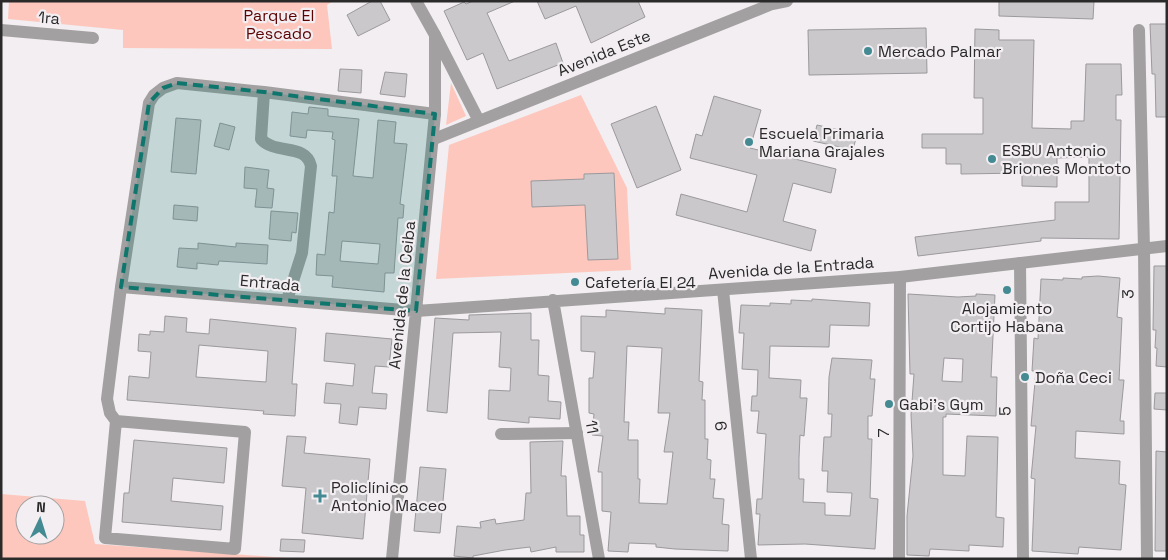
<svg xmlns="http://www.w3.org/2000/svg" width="1168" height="560" font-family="'Space Grotesk',sans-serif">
<rect width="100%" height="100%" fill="#f2eef1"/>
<!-- green -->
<path fill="#fdc7bd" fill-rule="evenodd" d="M9 1H333L327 5 332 49 123 48V30L8 19Z
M451 83 466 116 446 125Z
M581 95 627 188 631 270 436 279 449 145Z
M1 494 85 501 95 544 301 559H1ZM25 505H55V535H25Z"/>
<!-- building -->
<path fill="#cac8cb" stroke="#9b999d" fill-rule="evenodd" d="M372 1H380L390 20 358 36 347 15Z
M473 1H515L487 13 509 61 556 43 563 63 497 89 483 53 467 60 444 11 464 2 466 4Z
M537 1H638L645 17 591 43 576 6 545 19Z
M999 1H1094L1093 19 999 16Z
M1150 24H1167V117H1156L1155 74H1152Z
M926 28 927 73 809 75 808 30Z
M975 29 999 30V40H1034L1032 128 1071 129V121H1084L1086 64H1121L1122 95H1116V120H1121L1119 239 1041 238V241L918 256 915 237 1055 220V202H1089V157L1057 158V187L1022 186V173L961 174V164H946V148H922V134H983V98H974Z
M340 69 362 70 361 93 338 91Z
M385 72 407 74 405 97 380 94Z
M714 96 761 110 750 148 836 169 831 193 793 183 783 221 816 230 811 251 676 215 681 194 747 212 757 175 690 158 696 134 702 136Z
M656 106 681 170 637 188 611 124Z
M309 107 328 109V116L359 119 353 176 373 178 378 120 396 122 394 143 407 144 400 204 404 205 403 218H398L394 273H385L384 292 332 287 333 276 316 275 317 254 325 255 329 212 334 213 337 176H332L335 140 332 139 333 132 307 130 306 138 290 136 292 112 308 114ZM342 241 380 244 378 264 340 261Z
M176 118 201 120 196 174 171 172Z
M220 123 235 127 229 150 214 146Z
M817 125 857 134 853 150 813 141Z
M245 167 269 170 267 188 274 189 272 208 255 207 257 189 244 188Z
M614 173 618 259 588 260 585 205 532 207 531 181 584 179V174Z
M174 205 198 207 197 221 173 219Z
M271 211 298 213 296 233 292 232 291 241 269 239Z
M198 243 236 247V243L268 245 267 264 219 261 218 265 197 263V269L177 267 179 248 198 249Z
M1154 266H1167V367L1156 366 1157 348H1155L1156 330H1153Z
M1098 276 1120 278 1117 317 1122 318 1119 380H1124L1120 421H1124V434L1076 431 1075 458 1120 461 1119 484 1126 485 1121 550 1079 547 1078 554 1032 551 1035 479 1031 478 1036 426H1031L1036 371H1032L1034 338 1038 339 1041 279 1063 280V278L1082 279V277Z
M908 294 958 297 976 296V294L995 295 991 377H997L996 416 946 414V417H943V475L965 476 967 436 998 437 996 517 1004 518 1003 547 969 545V551L930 549 929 556 907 555V516L913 456 911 415 914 374H910ZM944 358 963 359 962 382 942 381Z
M812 299 870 303 869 326 830 325 829 347 770 346 769 378 801 380 800 398H807L804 436 800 435 799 458V479H804L803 502 825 503V515L850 516 852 493 827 492 828 471H822L824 437H831L832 414H828L829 377 832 358 872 360 870 379H875L872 416H868V439H872L870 498 878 499 875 549 805 544 758 545 760 514H756L757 499H762L766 434 757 433 759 411H751L752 396H757L758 370 742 369 744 333H739L741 305 770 306V303L791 304V300L812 301Z
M665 308 702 310 699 381 703 382 702 400H705V439H708L707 459 711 460 710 479H715L713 498 724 499 722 524 729 525 728 551 675 549 656 547V544L629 543 628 552 608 551 611 512 602 511V472H598L603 436 592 435 594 414 589 413V378H593L595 352 581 351V316L606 317V310L665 314ZM627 346 662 348 658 413H670L664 452H673L667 504 639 503 640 479H638V440H628L629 422H624Z
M531 313V340H539L538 375 549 376 548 401 561 402 560 419 529 417V423L488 419 489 390 510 391 511 368 499 367 501 332 453 333 447 413 427 411 435 318 469 320V315Z
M165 316 187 318 186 332 209 334 210 319 296 328 292 384H297L295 416 263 414 264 411 127 400 129 376 149 378 151 352 138 351 139 334 150 335V331L164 332ZM199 345 268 351 266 382 196 377Z
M326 333 392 339 389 367 375 366 372 393 387 394 386 409 359 407 357 425 339 423 341 404 324 403 326 383 353 386 355 364 324 361Z
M1155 393H1167V410L1154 409Z
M287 436 306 437 304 453 370 459 363 539 302 533 306 488 282 486Z
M134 440 227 448 224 483 173 478 171 501 223 506 221 530 122 522 124 493H129Z
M563 441 561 476H566L567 516H580V535H584V552H556V547L531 552 530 547 505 550 473 556V558L454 556 457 526 481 528 480 522 495 519 496 524 524 520 526 493H531L530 442Z
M1156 451 1167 452V551H1155Z
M420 467 446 469 440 533 414 531Z
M281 539 305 540 304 552 280 551Z"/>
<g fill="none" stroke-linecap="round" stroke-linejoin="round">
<!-- minor -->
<path stroke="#a2a0a1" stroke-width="12" d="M1 30 93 38
M1139 30 1144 249 1147 559
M435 35 479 121
M264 92 261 139C275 155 306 143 311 166L302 253 287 300
M434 139 772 4 787 1
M1020 263 1023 559
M121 287 416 311 392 559
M723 290 751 559
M116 421 245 432 235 549 105 538 116 421 110 413 107 399 121 287 149 103 154 95 163 88 177 83 264 92 435 114
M501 434 577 433
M899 559 900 277"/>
<!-- tertiary -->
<path stroke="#a2a0a1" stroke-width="12" d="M416 1 435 35V114L416 311 900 277 1167 246
M553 300 599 559"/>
</g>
<!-- marked area -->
<path fill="#0f766e" fill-opacity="0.2" stroke="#0f766e" stroke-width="4" stroke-dasharray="10 6" stroke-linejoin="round" d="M177 83 264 92 435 114 416 311 121 287 149 103 163 88Z"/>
<!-- markers -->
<g fill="#438a92" stroke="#f2eef1" stroke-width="2">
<circle cx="868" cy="51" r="5"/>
<circle cx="749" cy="142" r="5"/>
<circle cx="992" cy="159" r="5"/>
<circle cx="575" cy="282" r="5"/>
<circle cx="1007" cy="290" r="5"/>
<circle cx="1025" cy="377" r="5"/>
<circle cx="889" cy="404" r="5"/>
<path d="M317.5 488.5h5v5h5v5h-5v5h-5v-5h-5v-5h5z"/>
</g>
<g text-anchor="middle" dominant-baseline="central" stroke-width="4.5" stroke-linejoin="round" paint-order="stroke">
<!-- park labels -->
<g font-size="16" fill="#5c0200" stroke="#f2eef1">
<text x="279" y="15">Parque El<tspan x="279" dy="18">Pescado</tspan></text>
</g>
<!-- street labels -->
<g font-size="16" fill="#2b2a2b" stroke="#f2eef1">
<text transform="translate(49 18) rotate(5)">1ra</text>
<text transform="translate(604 53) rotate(-22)">Avenida Este</text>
<text transform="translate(791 268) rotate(-4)">Avenida de la Entrada</text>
<text transform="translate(270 283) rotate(5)">Entrada</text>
<text transform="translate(1128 294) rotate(-91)">3</text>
<text transform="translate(402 295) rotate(-84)">Avenida de la Ceiba</text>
<text transform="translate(1005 411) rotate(-91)">5</text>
<text transform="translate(721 426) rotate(-96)">9</text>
<text transform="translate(592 427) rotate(80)">11</text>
<text transform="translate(883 433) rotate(-90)">7</text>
</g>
<!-- poi labels -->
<g font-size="16" fill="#2b2a2b" stroke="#f2eef1" text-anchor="start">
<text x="878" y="51">Mercado Palmar</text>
<text x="759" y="133">Escuela Primaria<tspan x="759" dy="18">Mariana Grajales</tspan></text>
<text x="1002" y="150">ESBU Antonio<tspan x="1002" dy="18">Briones Montoto</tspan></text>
<text x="585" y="282">Cafetería El 24</text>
<text x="1007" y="308" text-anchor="middle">Alojamiento<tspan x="1007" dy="18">Cortijo Habana</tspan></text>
<text x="1035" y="377">Doña Ceci</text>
<text x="899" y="404">Gabi’s Gym</text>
<text x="331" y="487">Policlínico<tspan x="331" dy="18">Antonio Maceo</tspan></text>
</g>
</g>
<!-- border -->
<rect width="1168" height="560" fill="none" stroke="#2b2a2b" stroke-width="5"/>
<!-- north arrow -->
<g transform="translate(40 520) rotate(4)"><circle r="24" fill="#f2eef1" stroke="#a2a0a2"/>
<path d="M0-4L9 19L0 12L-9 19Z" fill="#438a92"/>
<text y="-8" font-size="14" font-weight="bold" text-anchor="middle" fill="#2b2a2b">N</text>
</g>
</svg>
